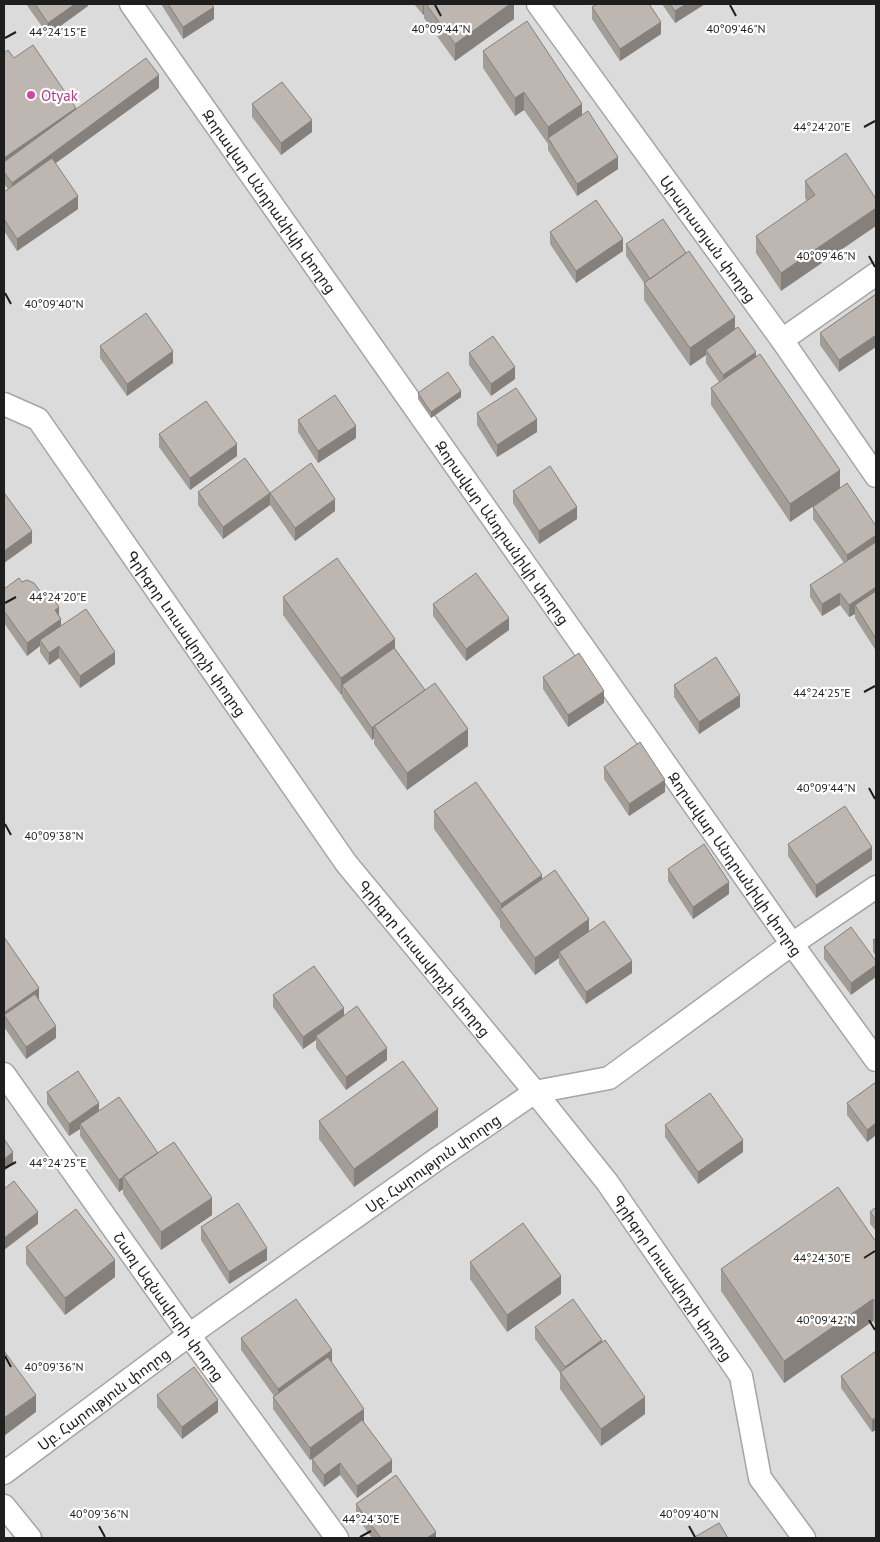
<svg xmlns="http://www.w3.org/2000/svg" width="880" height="1542" font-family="'PT Sans','Noto Sans Armenian',sans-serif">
<rect width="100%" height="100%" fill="#eeebe4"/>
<!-- residential -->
<path fill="#dcdbdb" d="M4 4H876V1538H39L4 1495Z"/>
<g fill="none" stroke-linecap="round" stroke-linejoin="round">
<defs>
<g id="street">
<path id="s1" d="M131 4 792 944 876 1060"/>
<path id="s2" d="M538 4 782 340 876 476"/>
<path d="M782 340 876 274"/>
<path id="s3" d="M4 404 38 419 346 863 535 1092 607 1182 741 1376 760 1478 804 1538"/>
<path id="s4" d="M4 1074 189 1335 337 1538"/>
<path id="s5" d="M4 1473 189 1335 437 1159 535 1092 609 1078 792 944 876 887"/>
<path d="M4 1506 30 1538"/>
</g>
</defs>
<!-- street casing -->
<use href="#street" stroke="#a5a5a5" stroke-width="25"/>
<!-- street -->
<use href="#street" stroke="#fff" stroke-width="22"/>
</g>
<!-- wall -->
<path fill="#a39d98" d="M26 4H88V6L48 35Z
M161 4H211L214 19 183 39Z
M414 4H514V19L455 61 424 18V14L423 15Z
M662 4H705L675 23Z
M592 7 661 34 620 61 592 19Z
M483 51 582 115 618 169 577 196 548 150V144L524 110 515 116 483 68Z
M4 53 14 58 76 110 159 88 55 163 78 209 17 251 4 231V192L8 189 4 184Z
M252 104 312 132 281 155 252 117Z
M805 181 876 199 781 291 756 253V236L807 201 805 198Z
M550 232 623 251 576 283 550 244Z
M626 244 735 330 756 357 840 488 790 522 711 405V388L719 382 706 363V355L690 366 644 300V283L626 256Z
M876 294 839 372 820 345V333Z
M100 346 173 363 127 396 100 358Z
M469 353 515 379 491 396 469 365Z
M418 393 461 397 431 418 418 399Z
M477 413 537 432 497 457 477 425Z
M298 420 356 438 318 463 298 432Z
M159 434 237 456 190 490 159 447Z
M513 491 577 519 539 544 513 503Z
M198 492 270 505 223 539 198 505Z
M270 493 335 511 295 541 270 505Z
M813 507 876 526V651L855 618V614L849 617 840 605 822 616 810 597V585L844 563 813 519Z
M22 582 59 617 61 626 115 664 80 688 59 658 49 665 40 652V646L27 656 4 623V589Z
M283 597 395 648 425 690 468 746 407 790 374 744V738L372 740 342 697V694L341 695 283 615Z
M433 604 509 630 466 661 433 616Z
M543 677 604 703 568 727 543 689Z
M674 685 740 707 699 734 674 697Z
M604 767 665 792 629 816 604 779Z
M434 811 542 879 589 931 632 973 586 1004 559 964V958L535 975 500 927V921L434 829Z
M788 844 872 860 816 898 788 856Z
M668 869 729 894 693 919 668 881Z
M4 937 39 1000 56 1038 26 1059 4 1027Z
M876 938V956L873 952V940Z
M824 947 876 961 851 995 824 959Z
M273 995 344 1015 387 1060 346 1090 316 1048V1040L303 1049 273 1007Z
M876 1082V1135L867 1142 847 1115V1103Z
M47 1092 99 1110 158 1153 212 1215 161 1250 123 1194V1189L119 1192 80 1136V1129L69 1136 47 1104Z
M319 1121 438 1127 354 1187 319 1139Z
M665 1125 743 1152 698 1184 665 1137Z
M876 1207V1231L870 1224V1212Z
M201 1227 267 1260 229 1284 201 1240Z
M876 1242V1326L873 1321 784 1383 721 1291V1269Z
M26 1247 115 1277 65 1315 26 1264Z
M470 1262 561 1294 507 1332 470 1279Z
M535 1327 602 1342 645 1414 601 1446 560 1389V1373L535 1339Z
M241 1338 332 1362 331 1363 364 1421 363 1422 392 1472 357 1498 340 1475 324 1487 312 1471V1459L310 1460 273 1409V1397L274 1396 241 1350Z
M876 1351 872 1432 841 1388V1376Z
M157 1395 218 1412 182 1439 157 1407Z
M356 1504 436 1538H372L356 1516Z"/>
<!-- shaded-wall -->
<path fill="#85807c" d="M75 4H88V6L48 35V23Z
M423 4H424V14L423 15Z
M510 4H514V19L455 61V44Z
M686 4H705L675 23V11Z
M214 7V19L183 39V27Z
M661 22V34L620 61V49Z
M159 75V88L12 195V183Z
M524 92V110L515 116V98Z
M582 104V121L548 138V127Z
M76 108V120L4 170V158Z
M312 120V132L281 155V143Z
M618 157V169L577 196V184Z
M78 196V209L17 251V239Z
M876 208V226L781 291V273Z
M623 239V251L576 283V271Z
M735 317V334L706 350V355L690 366V348Z
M876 335V347L839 372V360Z
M173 351V363L127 396V384Z
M756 352V364L723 387V375Z
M515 367V379L491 396V384Z
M461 391V397L431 418V412Z
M537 419V432L497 457V445Z
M356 426V438L318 463V451Z
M237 444V456L190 490V478Z
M840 470V488L790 522V504Z
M270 493V505L223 539V527Z
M335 499V511L295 541V528Z
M577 507V519L539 544V531Z
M32 531V543L4 563V551Z
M876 535V547L847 567V555Z
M876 587V600L855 605V614L849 617V605Z
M840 593V605L822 616V604Z
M59 607V620L55 610Z
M509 618V630L466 661V649Z
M61 619V632L40 640V646L27 656V643Z
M395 639V657L342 685V694L341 695V678Z
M59 646V658L49 665V653Z
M115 652V664L80 688V676Z
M604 691V703L568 727V715Z
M740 695V707L699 734V722Z
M374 726V738L372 740V728Z
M468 729V746L407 790V773Z
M665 780V792L629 816V804Z
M872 847V860L816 898V885Z
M542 875V892L501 910V904Z
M729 882V894L693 919V907Z
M589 919V937L559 952V958L535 975V958Z
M632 961V973L586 1004V992Z
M876 965V977L851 995V983Z
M39 988V1000L9 1021 5 1015V1012Z
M344 1008V1020L316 1036V1040L303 1049V1037Z
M56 1026V1038L26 1059V1047Z
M387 1048V1060L346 1090V1077Z
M99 1103V1115L80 1124V1129L69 1136V1124Z
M438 1109V1127L354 1187V1169Z
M876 1123V1135L867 1142V1130Z
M743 1140V1152L698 1184V1172Z
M13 1152V1164L4 1171V1159Z
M123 1177V1189L119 1192V1180Z
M212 1198V1215L161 1250V1232Z
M38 1212V1224L4 1250V1238Z
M267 1248V1260L229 1284V1272Z
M115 1260V1277L65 1315V1298Z
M561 1276V1294L507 1332V1315Z
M873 1299V1321L784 1383V1361Z
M602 1340V1352L565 1379V1367Z
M332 1350V1362L278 1401V1389Z
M36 1395V1412L4 1436V1418Z
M645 1397V1414L601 1446V1429Z
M218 1400V1412L182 1439V1427Z
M364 1409V1421L310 1460V1448Z
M876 1417V1430L872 1432V1420Z
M392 1460V1472L357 1498V1486Z
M340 1463V1475L324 1487V1475Z
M436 1532V1538H427Z"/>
<!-- building -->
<path fill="#beb7b1" stroke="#85807c" d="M35 4H75L48 23Z
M168 4H211L214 7 183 27Z
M426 4H510L455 44Z
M597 4H649L661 22 620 49 592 7Z
M670 4H686L675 11Z
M527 21 582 104 548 127 524 92 515 98 483 51Z
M33 45 76 108 4 158V53L8 50 14 58Z
M146 58 159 75 12 183 4 172V162Z
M282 82 312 120 281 143 252 104Z
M588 111 618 157 577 184 548 138Z
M846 153 876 199V208L781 273 756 236 815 195 805 181Z
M52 158 78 196 17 239 4 219V192Z
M596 200 623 239 576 271 550 232Z
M663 219 686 253 650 279 626 244Z
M689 251 735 317 690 348 644 283Z
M876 294V335L839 360 820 333Z
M146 313 173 351 127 384 100 346Z
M738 327 756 352 723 375 706 350Z
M493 336 515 367 491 384 469 353Z
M760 354 840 470 790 504 711 388Z
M448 372 461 391 431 412 418 393Z
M516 388 537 419 497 445 477 413Z
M335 395 356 426 318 451 298 420Z
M206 401 237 444 190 478 159 434Z
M245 458 270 493 223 527 198 492Z
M311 463 335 499 295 528 270 493Z
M550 466 577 507 539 531 513 491Z
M847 483 876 526V535L847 555 813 507Z
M5 494 32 531 4 551V495Z
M876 542V587L849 605 840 593 822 604 810 585Z
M337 558 395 639 341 678 283 597Z
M476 573 509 618 466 649 433 604Z
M19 578 22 582 27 580 34 583 43 595 48 591 59 607 55 610 61 619 27 643 4 611V589Z
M876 591V639L855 605Z
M86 609 115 652 80 676 59 646 49 653 40 640Z
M394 648 425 690 372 728 342 685Z
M579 653 604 691 568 715 543 677Z
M716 657 740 695 699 722 674 685Z
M435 683 468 729 407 773 374 726Z
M640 742 665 780 629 804 604 767Z
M476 782 542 875 501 904 434 811Z
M845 806 872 847 816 885 788 844Z
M704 844 729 882 693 907 668 869Z
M555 870 589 919 535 958 500 909Z
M604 921 632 961 586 992 559 952Z
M851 927 876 961V965L851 983 824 947Z
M4 937 39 988 5 1012 4 1011Z
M876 938V944L873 940Z
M314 966 344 1008 303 1037 273 995Z
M35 994 56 1026 26 1047 4 1015Z
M357 1006 387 1048 346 1077 316 1036Z
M403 1061 438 1109 354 1169 319 1121Z
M78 1071 99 1103 69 1124 47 1092Z
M876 1082V1123L867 1130 847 1103Z
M710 1093 743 1140 698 1172 665 1125Z
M119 1097 158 1153 119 1180 80 1124Z
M4 1139 13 1152 4 1159Z
M174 1142 212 1198 161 1232 123 1176Z
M14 1181 38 1212 4 1238V1189Z
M838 1187 876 1242V1303L873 1299 784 1361 721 1269Z
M238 1203 267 1248 229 1272 201 1227Z
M876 1207V1219L870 1212Z
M76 1209 115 1260 65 1298 26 1247Z
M523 1223 561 1276 507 1315 470 1262Z
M296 1299 332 1350 278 1389 241 1338Z
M573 1299 602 1340 565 1367 535 1327Z
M605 1340 645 1397 601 1429 560 1372Z
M4 1351 36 1395 4 1418Z
M876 1351V1417L872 1420 841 1376Z
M328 1357 364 1409 310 1448 273 1397Z
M194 1367 218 1400 182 1427 157 1395Z
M362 1420 392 1460 357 1486 340 1463 324 1475 312 1459Z
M396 1475 436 1532 427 1538H381L356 1504Z
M719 1523 728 1538H693Z"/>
<!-- ticks -->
<path fill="none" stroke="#1e1e1e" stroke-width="2" d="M435 5 441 16M730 5 736 16M5 38 16 32M864 127 875 121M869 256 875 267M5 293 11 304M5 603 16 597M864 692 875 686M869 788 875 799M5 824 11 835M5 1168 16 1162M864 1258 875 1251M869 1320 875 1330M5 1356 11 1367M99 1526 105 1537M689 1526 695 1537M360 1537 371 1531"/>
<!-- markers -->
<circle fill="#d1479c" stroke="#fff" stroke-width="2" cx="31" cy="95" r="5"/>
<g text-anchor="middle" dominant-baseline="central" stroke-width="4.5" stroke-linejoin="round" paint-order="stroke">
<!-- hotel labels -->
<g font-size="15" fill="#b23c85" stroke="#fff" text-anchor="start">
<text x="41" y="95">Otyak</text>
</g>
<!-- street labels -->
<g font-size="15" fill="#1e1e1e" stroke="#fff">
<text stroke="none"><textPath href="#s1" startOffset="241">Զորավար Անդրանիկի փողոց</textPath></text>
<text stroke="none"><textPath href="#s2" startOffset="290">Արարատյան փողոց</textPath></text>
<text stroke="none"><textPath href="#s1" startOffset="646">Զորավար Անդրանիկի փողոց</textPath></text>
<text stroke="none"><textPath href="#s3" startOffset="298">Գրիգոր Լուսավորչի փողոց</textPath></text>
<text stroke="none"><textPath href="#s1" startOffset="1051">Զորավար Անդրանիկի փողոց</textPath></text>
<text stroke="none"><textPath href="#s3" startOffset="701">Գրիգոր Լուսավորչի փողոց</textPath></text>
<text stroke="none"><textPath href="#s5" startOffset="529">Սբ. Հարություն փողոց</textPath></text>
<text stroke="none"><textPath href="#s3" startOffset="1106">Գրիգոր Լուսավորչի փողոց</textPath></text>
<text stroke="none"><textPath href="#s4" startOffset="285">Շառլ Ազնավուրի փողոց</textPath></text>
<text stroke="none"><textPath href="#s5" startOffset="124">Սբ. Հարություն փողոց</textPath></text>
</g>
</g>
<g font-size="12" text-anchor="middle" fill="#1e1e1e" stroke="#fff" stroke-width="4.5" stroke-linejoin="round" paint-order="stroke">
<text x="441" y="33">40°09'44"N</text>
<text x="736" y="33">40°09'46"N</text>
<text x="58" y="36">44°24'15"E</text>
<text x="822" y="131">44°24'20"E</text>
<text x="826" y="260">40°09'46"N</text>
<text x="54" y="308">40°09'40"N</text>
<text x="58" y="601">44°24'20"E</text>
<text x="822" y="697">44°24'25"E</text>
<text x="826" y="792">40°09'44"N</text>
<text x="54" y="840">40°09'38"N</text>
<text x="58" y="1167">44°24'25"E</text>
<text x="822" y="1262">44°24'30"E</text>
<text x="826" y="1324">40°09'42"N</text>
<text x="54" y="1371">40°09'36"N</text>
<text x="99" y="1518">40°09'36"N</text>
<text x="689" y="1518">40°09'40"N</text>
<text x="371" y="1523">44°24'30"E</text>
</g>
<!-- border -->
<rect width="880" height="1542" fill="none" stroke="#1e1e1e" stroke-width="10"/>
</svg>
